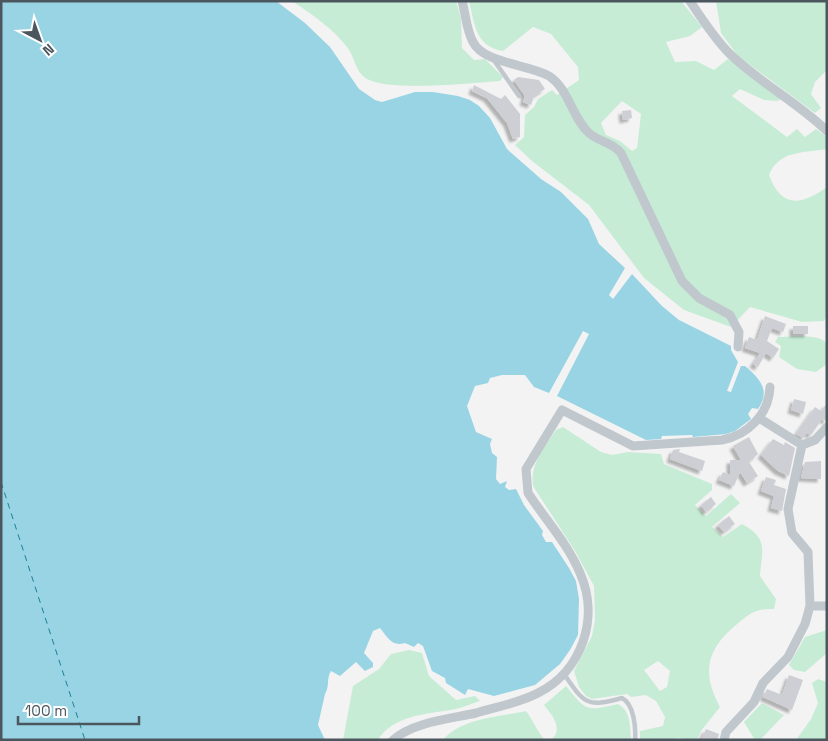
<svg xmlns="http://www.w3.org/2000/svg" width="828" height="741" font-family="'Space Grotesk',sans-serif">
<defs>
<filter id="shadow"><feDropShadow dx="-3.5" dy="3.5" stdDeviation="1" flood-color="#0004"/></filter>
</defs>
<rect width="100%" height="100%" fill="#f4f3f3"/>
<!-- green -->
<path fill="#c7ecd5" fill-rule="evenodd" d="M292 1H456L461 18 462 48 474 60 485 59 503 77 500 81C470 83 392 92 367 79 355 72 355 57 347 47 333 29 312 14 292 1Z
M469 1H681L702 27 690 36 666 42 675 62 696 61 714 70 728 59 782 98 778 101 764 100 740 89 732 96 787 137 797 129 805 137 816 129 827 137V149C804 153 779 150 769 175 781 208 801 206 827 187V315L824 321 802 322 750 307 731 327 684 310 644 278 589 205 532 161 515 145 524 137 525 115 534 107 538 99 552 90 557 95 579 80 578 67 551 34 533 27 503 51C475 46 475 25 469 1ZM622 101 641 114 637 148 632 151 620 141 606 135 601 123Z
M716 1H827V70L815 82 811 94 821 108 815 113 738 56 721 33Z
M778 337C788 337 820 333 826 343 828 348 827 358 827 364L816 372 797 369 779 357 781 346 775 342Z
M563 427 601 452 612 455 628 452 661 454 664 464 712 484V490L695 505 706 516 731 494 740 503 712 527 723 537 742 524C769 539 762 549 760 576L776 599 774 609C756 608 750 613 736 625 707 649 701 672 720 707L701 731 697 740 676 738 675 740H640V731L663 726 665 717 656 701 646 695 631 697 627 694 592 699 586 696 579 687 574 671 592 636 595 620 594 586 575 551 533 486C530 464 544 448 556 430ZM658 661 670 671 667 687 660 691 644 670Z
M827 630V653L805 672 794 670 789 665 805 637Z
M409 650 422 653 429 676 456 700 475 696 480 701C470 704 460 709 450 710 426 714 392 716 378 740H343L353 686 379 669 391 654Z
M818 679 827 682V740H796L811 719 818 703 812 683Z
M566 686C587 712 586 711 618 704 631 711 630 726 631 740H551C564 729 552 715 544 705Z
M762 703 784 715 760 740H755L744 722Z
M526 711C533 720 537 731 544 739L549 740H443C461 718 500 717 526 711Z"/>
<!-- water -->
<path fill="#99d4e4" d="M1 1H276L305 23 330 47 359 89 375 100 382 102 415 92H433L458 96 470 100 479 106 490 118 507 149 541 179 561 192 588 219 599 244 625 268 609 295 613 299 632 274 662 306 679 320 731 346V350L738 362 727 391 731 392 741 366H745C760 379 771 390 758 409L752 408 748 414 751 419 735 431 726 434 693 437 692 435 662 436 661 439 646 440 557 396 589 334 583 331 549 393 534 387 525 375H502L490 378 488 383 475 386 467 406 476 432 492 439 490 444 492 453 497 457 496 479 500 484 507 481 505 487 509 490 516 489 524 505 543 531 542 535 546 542H552L569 568 576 581 579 599 578 635 570 650 560 664 535 685 494 696 468 689 465 695 446 683 445 678 432 671 423 646 418 643 414 647 405 643C392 647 388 638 380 628L373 631 364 653 373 663V667L365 671 356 662 340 676 331 671C326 679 330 686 325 694L318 725 325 740H1Z"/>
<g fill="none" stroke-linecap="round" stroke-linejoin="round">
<!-- ferry -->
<path stroke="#1c7f9a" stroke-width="1" stroke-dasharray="6 5" stroke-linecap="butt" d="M1 482 85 740"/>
</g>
<!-- building -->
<path fill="#cdcfd4" filter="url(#shadow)" d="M518 77 539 80 545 89 534 96 531 105 523 102 525 96 514 80Z
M474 85 501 99 505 95 520 114V137L513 139 507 123 487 98 472 91Z
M631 110 632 118 623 120 622 111Z
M765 316 786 324 783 332 772 328 767 341 779 349 773 358 766 353 758 367 753 364 760 353 745 348 749 337 757 340Z
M793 326H808V334H793Z
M794 399 806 402 803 414 791 410Z
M827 403V421L822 419 811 435 807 433 803 438 796 434 815 407 821 411Z
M749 437 758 454 749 462 758 476 747 483 740 472 734 486 719 480 723 472 730 475V460H741L733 446Z
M773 439 784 445 785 442 795 448 789 476 778 471 761 455Z
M680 449 679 452 705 461 702 471 670 459 673 450Z
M821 461V479L801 478 805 462Z
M766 477 776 480 774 485 786 489 782 511 771 508 774 496 761 491Z
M711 497 716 504 706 512 701 505Z
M729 516 735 524 724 532 718 525Z
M789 675 803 680 792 710 763 697 767 689 782 695Z
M706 729 719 734 717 740H701Z"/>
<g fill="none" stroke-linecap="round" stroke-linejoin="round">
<!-- lane -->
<path stroke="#c0c7cd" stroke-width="4.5" d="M493 59 519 96
M564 674C584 703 586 708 622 698 634 704 636 728 635 740"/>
<!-- street -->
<path stroke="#c0c7cd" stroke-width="9" d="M462 1C466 15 466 29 473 42 484 64 529 64 549 76 569 89 572 118 589 133 599 142 612 142 621 153L682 281 699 298 730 315 739 332 738 347
M690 1C702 19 714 38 730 54 760 83 797 102 827 131
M759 418 802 445
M810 606H827
M393 740C413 722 450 719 476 713 496 707 519 703 538 693 582 671 600 618 580 573 568 544 545 519 528 493L526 469 562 410 633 446 722 440C748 435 769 414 770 387
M724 740 726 732 754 702 763 683 788 657 805 624 810 606 808 552 792 533 788 509 802 445 815 440 827 427"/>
</g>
<!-- border -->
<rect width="828" height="741" fill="none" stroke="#4c565e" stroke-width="5"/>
<!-- north arrow -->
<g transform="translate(40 40) rotate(139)" stroke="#ffffff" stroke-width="4" paint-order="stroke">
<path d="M0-4L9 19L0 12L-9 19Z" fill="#4c565e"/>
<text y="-8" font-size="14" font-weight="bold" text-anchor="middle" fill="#4c565e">N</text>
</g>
<!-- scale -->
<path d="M18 716v8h121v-8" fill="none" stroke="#4c565e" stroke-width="2.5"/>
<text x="25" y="716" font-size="15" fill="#4c565e" stroke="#ffffff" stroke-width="4" paint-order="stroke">100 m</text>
</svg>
